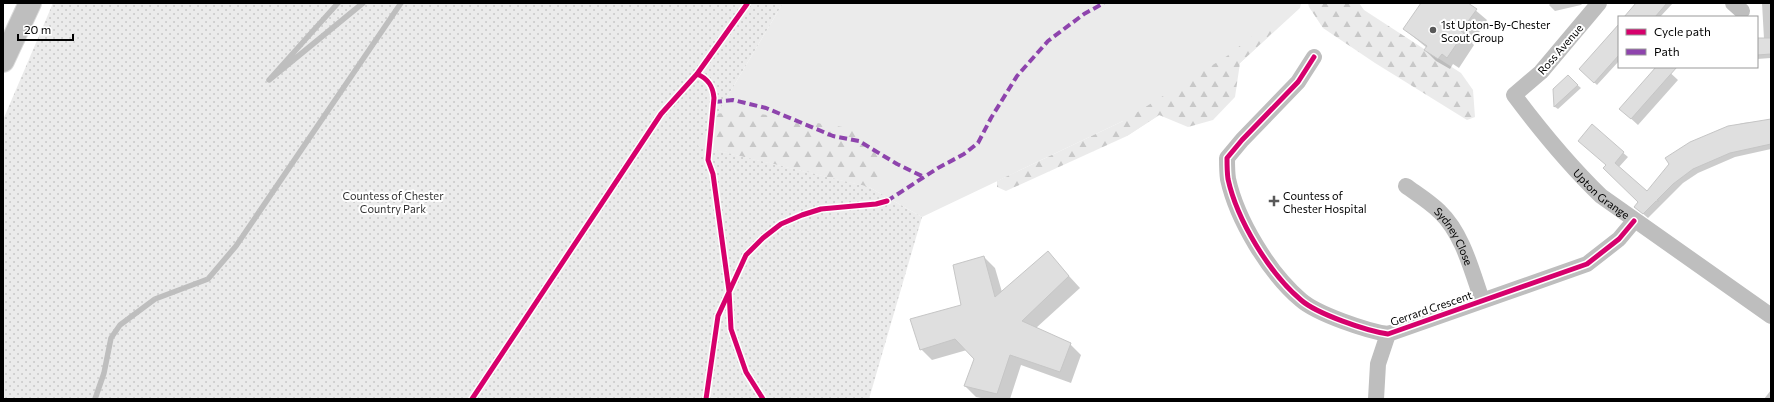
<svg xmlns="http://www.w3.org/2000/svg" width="1774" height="402" font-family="Commissioner,sans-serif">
<defs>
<pattern id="forest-firs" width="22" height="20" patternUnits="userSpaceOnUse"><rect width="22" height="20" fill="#ebebeb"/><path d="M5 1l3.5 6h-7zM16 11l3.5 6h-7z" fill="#c8c8c8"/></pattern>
<pattern id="park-dots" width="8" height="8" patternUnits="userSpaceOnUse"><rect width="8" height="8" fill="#ebebeb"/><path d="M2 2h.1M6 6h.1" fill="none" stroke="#c8c8c8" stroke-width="1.8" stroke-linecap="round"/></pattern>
</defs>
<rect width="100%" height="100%" fill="#fff"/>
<!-- green -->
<path fill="#ebebeb" d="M783 3H1301L1300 8 1240 63 1127 136 1123 121 922 217 869 187 698 146Z"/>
<!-- forest -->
<path fill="url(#forest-firs)" d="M1308 3H1359L1364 10 1461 73 1473 90 1475 117 1467 120 1375 63 1323 28 1309 7Z
M1269 27 1273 32 1240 63 1235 97 1213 120 1188 127 1159 115 1127 136 1006 191 997 187V181L1123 121 1227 56 1256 33Z
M741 111 855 129 883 149 879 177 869 187 698 146 564 399 706 115Z"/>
<!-- park -->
<path fill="url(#park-dots)" d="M53 3H783L698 146 869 187 922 217 869 399H3V120Z"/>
<!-- shadow -->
<path fill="#0003" d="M1422 3H1467L1487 20 1472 43 1474 45 1459 68 1453 64 1450 69 1436 61 1425 50 1427 48 1404 29Z
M1551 3H1583L1581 5 1555 11 1549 5Z
M1637 3H1673L1660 17H1625Z
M1762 3H1771V58L1757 59V39H1764Z
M1619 24V61L1597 85 1580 69Z
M1658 67H1664L1678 80 1638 125 1627 115Z
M1568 77 1581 88 1558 109 1555 107 1554 89Z
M1771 120V149L1735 157 1698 173 1683 183 1648 218 1635 207 1640 202 1607 165 1592 126 1628 157 1619 167 1647 192 1718 130 1743 123Z
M1048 253 1080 288 1036 328 1070 344 1081 355 1071 383 1021 365 1010 399H986L976 397 965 386 975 358 967 350 932 360 921 349 962 306 984 257 995 268 1002 292Z
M1771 390V399H1764Z"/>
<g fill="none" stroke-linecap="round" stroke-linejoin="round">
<!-- stream -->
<path stroke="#bebebe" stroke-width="5.5" d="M338 3 269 80 363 3
M95 399 104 373 111 338 120 325 155 299 208 279 236 246 401 3"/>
</g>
<!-- building -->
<path fill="#dfdfdf" stroke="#c6c6c6" d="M1421 3H1468L1477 9 1461 31 1464 33 1447 58 1442 54 1438 59 1424 50 1427 46 1403 29Z
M1636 3H1667L1655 17H1624Z
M1619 24V55L1594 83 1579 69Z
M1757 38H1771V54L1757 55Z
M1656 67H1677L1631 119 1619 109Z
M1568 75 1578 85 1554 107 1553 89Z
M1771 119V144L1730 153 1693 169 1673 184 1657 200 1659 201H1656L1643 214 1634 207 1638 202 1603 168 1606 165 1578 141 1592 124 1624 152 1615 163 1647 191 1669 164 1665 158 1690 142 1728 126Z
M1048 251 1069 276 1022 321 1071 343 1060 372 1010 355 997 394 964 386 974 359 955 339 920 350 910 319 961 305 953 265 984 256 995 297Z"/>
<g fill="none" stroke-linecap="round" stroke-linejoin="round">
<defs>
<path id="primary" d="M3 61 30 3"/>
</defs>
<!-- primary casing -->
<use href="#primary" stroke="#dbdbdb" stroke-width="24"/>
<!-- street -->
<g stroke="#bebebe" stroke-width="16">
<path id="s1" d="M1599 3 1541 72 1514 95C1541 131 1569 165 1601 196L1771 316"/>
<path d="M1733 3 1742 11"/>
<path d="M1314 57 1298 82 1242 140 1227 158C1227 165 1227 172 1228 179 1237 220 1269 273 1301 300 1317 314 1367 331 1388 334L1587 264 1619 239 1634 221"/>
<path id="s2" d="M1406 186C1417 194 1430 202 1440 212 1463 234 1472 272 1482 300"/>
<path d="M1376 399 1378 364 1388 334"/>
</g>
<!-- primary -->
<use href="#primary" stroke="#bebebe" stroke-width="22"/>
<!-- quiet -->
<path stroke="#8e44ad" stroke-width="4" stroke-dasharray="8 4" stroke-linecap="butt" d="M714 102 733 100 766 108 833 136 859 141 897 164 924 177
M887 201 938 168 964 154 978 143 991 118 1017 76 1048 41 1084 14 1104 3"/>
<defs>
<path id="cycleway" d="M1314 57 1298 82 1242 140 1227 158C1227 165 1227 172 1228 179 1237 220 1269 273 1301 300 1317 314 1367 331 1388 334L1587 264 1619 239 1634 221
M697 74C709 79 713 87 714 98L708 160 713 174 729 291 731 329 746 372 763 399
M472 399 661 114 697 74 747 4
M706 399 718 316 746 255 763 238 781 224 802 215 821 209 876 204 887 201"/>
</defs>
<!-- cycleway casing -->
<use href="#cycleway" stroke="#fff" stroke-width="8"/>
<!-- cycleway -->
<use href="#cycleway" stroke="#d6006c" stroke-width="5"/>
</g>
<!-- markers -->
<g fill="#595959" stroke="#fff" stroke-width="1.5">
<circle cx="1433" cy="30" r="4"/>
<path d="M1272 195h4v4h4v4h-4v4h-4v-4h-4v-4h4z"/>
</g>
<g text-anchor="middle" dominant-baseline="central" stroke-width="4" stroke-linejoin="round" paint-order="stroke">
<!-- poi labels -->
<g font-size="11" fill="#000" stroke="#fff" text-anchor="start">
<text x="1441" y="24">1st Upton-By-Chester<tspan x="1441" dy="13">Scout Group</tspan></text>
<text x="1283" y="195">Countess of<tspan x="1283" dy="13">Chester Hospital</tspan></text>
</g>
<!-- street labels -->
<g font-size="11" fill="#000" stroke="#fff">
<text transform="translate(1560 49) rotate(-49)">Ross Avenue</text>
<text stroke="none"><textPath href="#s1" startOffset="258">Upton Grange</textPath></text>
<text stroke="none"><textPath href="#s2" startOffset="71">Sydney Close</textPath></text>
<text transform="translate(1431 308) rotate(-19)">Gerrard Crescent</text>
</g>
<!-- park labels -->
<g font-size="11" fill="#323232" stroke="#fff">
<text x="393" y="195">Countess of Chester<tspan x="393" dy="13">Country Park</tspan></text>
</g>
</g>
<!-- border -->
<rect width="1774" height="402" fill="none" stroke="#000000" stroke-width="8"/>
<!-- legend -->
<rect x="1618" y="16" width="140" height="52" fill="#ffffff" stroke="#999999"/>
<rect x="1626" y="29" width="20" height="6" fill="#d6006c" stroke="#999999"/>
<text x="1654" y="36" font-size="12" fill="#000000">Cycle path</text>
<rect x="1626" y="49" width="20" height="6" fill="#8e44ad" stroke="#999999"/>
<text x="1654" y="56" font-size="12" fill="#000000">Path</text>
<!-- scale -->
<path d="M18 34v6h55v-6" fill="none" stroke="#000000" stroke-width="2"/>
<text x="24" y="34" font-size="12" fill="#000000" stroke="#ffffff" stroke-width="3" paint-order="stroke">20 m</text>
</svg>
